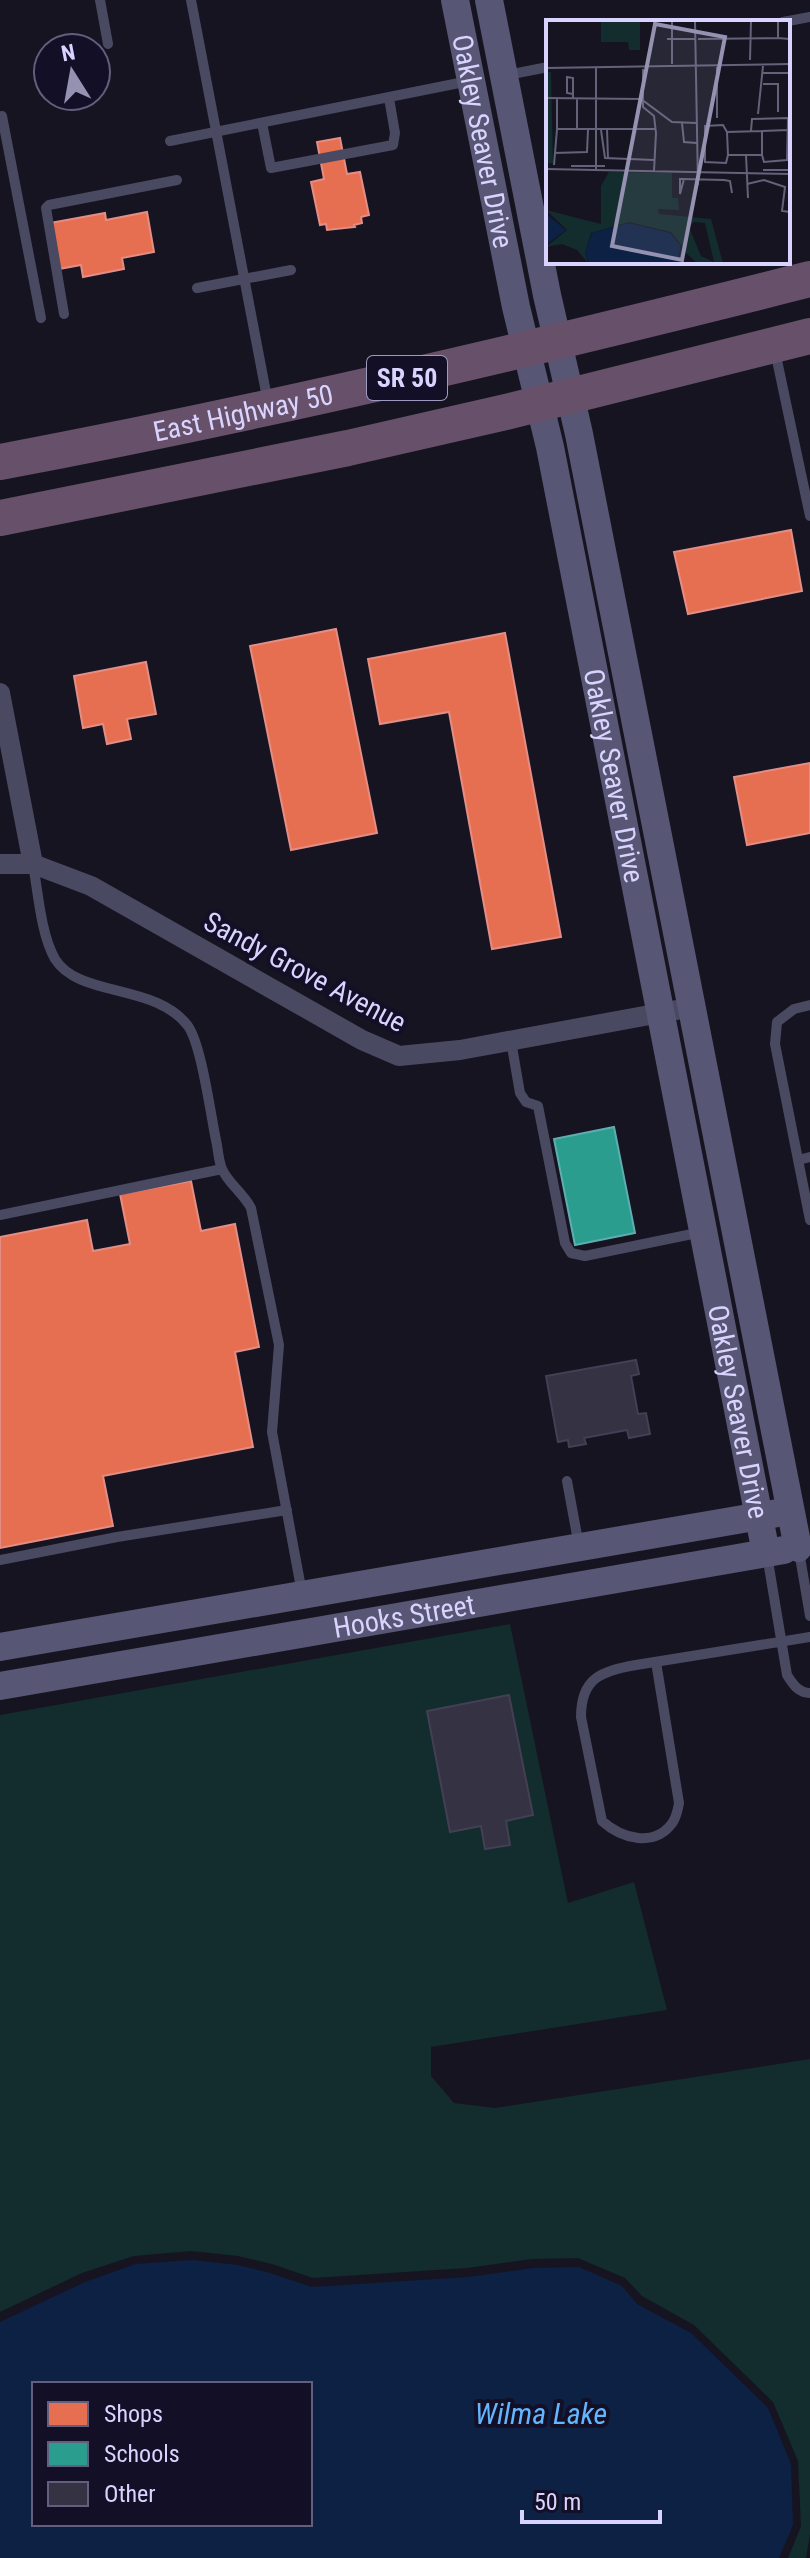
<svg xmlns="http://www.w3.org/2000/svg" width="810" height="2558" font-family="'Roboto Condensed',sans-serif">
<rect width="100%" height="100%" fill="#161421"/>
<!-- green -->
<path fill="#132c2d" d="M510 1624 568 1903 634 1882 667 2010 431 2047V2076L454 2103 495 2108 810 2059V2534L806 2558H788L801 2526 798 2461 773 2402 694 2325 642 2296 625 2278 578 2258 532 2259 467 2268 313 2278 272 2264 238 2256 191 2251 134 2256 82 2273 0 2312V1715Z"/>
<!-- water -->
<path fill="#0d2144" fill-rule="evenodd" d="M192 2260 238 2265 270 2273 312 2287 468 2277 533 2268 579 2267 622 2286 637 2304 691 2333 768 2408 791 2464 793 2525 779 2558H0V2322L85 2282 136 2264ZM34 2384H310V2524H34Z"/>
<!-- shops -->
<path fill="#e76f51" stroke="#e38d85" stroke-width="2" d="M340 138 347 174 360 172 369 215 361 217 362 223 354 225 355 227 327 230 326 224 320 225 311 182 324 179 317 142Z
M147 212 154 252 122 258 124 269 83 277 81 265 59 269 50 223 105 213 106 220Z
M791 530 802 591 688 614 674 552Z
M336 629 377 833 291 850 250 646Z
M505 633 561 937 492 949 449 712 380 724 368 659Z
M146 662 156 714 127 719 131 739 107 744 103 724 83 728 74 676Z
M810 763V833L747 845 734 777Z
M191 1181 201 1231 235 1224 259 1347 235 1352 253 1447 103 1476 113 1526 0 1548V1237L87 1220 93 1251 130 1244 120 1194Z"/>
<!-- schools -->
<path fill="#2a9d8f" stroke="#5eaeb1" stroke-width="2" d="M614 1127 635 1233 575 1245 554 1139Z"/>
<!-- building -->
<path fill="#343243" stroke="#433f54" stroke-width="2" d="M636 1360 639 1374 631 1376 638 1414 646 1413 650 1434 629 1438 627 1430 584 1438 586 1444 569 1447 568 1440 558 1442 546 1376Z
M509 1695 533 1815 506 1821 510 1845 485 1849 481 1826 450 1832 427 1711Z"/>
<g fill="none" stroke-linecap="round" stroke-linejoin="round">
<!-- lane -->
<path stroke="#4a4962" stroke-width="10" d="M100 0 108 44
M191 0 268 403
M783 22 810 17
M507 75 548 67
M2 116 41 318
M262 123 271 168 393 145 395 133 389 98
M170 141 469 81
M197 288 291 270
M64 314 46 208 49 205 177 180
M775 351 810 516
M33 864C38 892 41 935 55 959 79 998 156 983 188 1026 202 1046 211 1118 217 1145 218 1152 219 1162 222 1169 228 1183 243 1193 251 1208L279 1345 272 1432 302 1593
M810 1005 794 1009 777 1022 775 1044 810 1220
M511 1041 520 1093 526 1102 538 1106 565 1243 571 1253 585 1256 702 1232
M798 1160 810 1157
M0 1215 222 1169
M567 1481 579 1546
M799 1551 810 1616
M767 1555 787 1675C793 1684 798 1693 810 1693
M0 1560 117 1537 287 1510
M656 1662 679 1803C678 1809 676 1817 673 1822 655 1848 622 1839 602 1821L581 1717C581 1678 601 1671 636 1665L810 1637"/>
<!-- street -->
<path stroke="#4a4962" stroke-width="20" d="M0 693 33 864
M0 864H33L91 886 362 1040 399 1056 460 1050 693 1007"/>
<!-- secondary -->
<g stroke="#575674" stroke-width="28">
<path id="s1" d="M455 0 516 307 550 447 766 1553"/>
<path d="M489 0 547 295 579 434 798 1548"/>
<path d="M0 1647 778 1513"/>
<path id="s2" d="M0 1686 784 1550"/>
</g>
<!-- highway -->
<g stroke="#67516a" stroke-width="36">
<path id="s3" d="M0 462C272 411 541 347 810 279"/>
<path d="M0 518 348 448 510 411 810 336"/>
</g>
</g>
<g text-anchor="middle" dominant-baseline="central" stroke-width="8" stroke-linejoin="round" paint-order="stroke">
<!-- shield labels -->
<rect fill="#130f26" stroke="#9e99be" stroke-width="2" x="367" y="356" width="80" height="44" rx="6"/>
<g font-size="26" font-weight="bold" fill="#d9d4ff">
<text x="407" y="378">SR 50</text>
</g>
<!-- street labels -->
<g font-size="28" fill="#d9d4ff" stroke="#130f26">
<text stroke="none"><textPath href="#s1" startOffset="144">Oakley Seaver Drive</textPath></text>
<text stroke="none"><textPath href="#s3" startOffset="248">East Highway 50</textPath></text>
<text stroke="none"><textPath href="#s1" startOffset="792">Oakley Seaver Drive</textPath></text>
<text transform="translate(305 972) rotate(28)">Sandy Grove Avenue</text>
<text stroke="none"><textPath href="#s1" startOffset="1440">Oakley Seaver Drive</textPath></text>
<text stroke="none"><textPath href="#s2" startOffset="410">Hooks Street</textPath></text>
</g>
<!-- water labels -->
<g font-size="30" font-style="italic" fill="#62b6ff" stroke="#130f26">
<text x="541" y="2413">Wilma Lake</text>
</g>
</g>
<!-- overview -->
<g transform="translate(546 20)">
<rect width="244" height="244" fill="#161421"/>
<path d="M55 1H94V30H83L82 22H55ZM0 52H5L7 143H0ZM63 152 126 153V178H132L133 190 112 189 113 194 165 199 177 243H151L139 232 132 243 136 226 125 212 83 202 45 213 39 233 42 243 31 230 16 224 0 227 21 210 0 190 55 204V166ZM148 202 159 203 168 242 155 236 143 207Z" fill="#132c2d" fill-rule="evenodd"/>
<path d="M0 194 20 210 0 225ZM83 203 124 213 135 226 131 243H43L39 233 46 213Z" fill="#0d2144"/>
<path fill="none" stroke="#64617a" stroke-width="2" d="M149 1 152 165M232 18 243 19V1M121 19H149M152 19 232 18V1M204 40 205 1M126 44V1M171 47V98M0 48 244 44M97 49V87L108 96 110 113 108 151M217 53H244M217 64H232V92M27 74 21 73V57L27 58V78M0 78 95 79 126 102 151 103M11 78V109H109M212 94 217 46M136 103 138 122 151 123M31 109V78M61 109 62 139M55 110 59 138 108 140M205 111 206 99 242 98 241 140 218 142 216 135M216 111V135H182L181 112ZM216 111 242 110M181 112 177 105 159 106V142L180 143 182 135M8 133 41 132 42 110M200 135 202 178M8 145 11 109M25 146H59M0 149 244 154M50 149V47M217 150H244M138 159 134 174V159H136L178 160 184 161 186 173M201 164 218 160 239 167 236 191 244 192"/>
<path fill="#9591b1" fill-opacity="0.15" stroke="#9591b1" stroke-width="4" d="M109 4 179 17 136 240 66 226Z"/>
<rect width="244" height="244" fill="none" stroke="#d9d4ff" stroke-width="4"/>
</g>
<!-- legend -->
<rect x="32" y="2382" width="280" height="144" fill="#130f26" stroke="#625e7d" stroke-width="2"/>
<rect x="48" y="2402" width="40" height="24" fill="#e76f51" stroke="#625e7d" stroke-width="2"/>
<text x="104" y="2422" font-size="24" fill="#d9d4ff">Shops</text>
<rect x="48" y="2442" width="40" height="24" fill="#2a9d8f" stroke="#625e7d" stroke-width="2"/>
<text x="104" y="2462" font-size="24" fill="#d9d4ff">Schools</text>
<rect x="48" y="2482" width="40" height="24" fill="#343243" stroke="#625e7d" stroke-width="2"/>
<text x="104" y="2502" font-size="24" fill="#d9d4ff">Other</text>
<!-- north arrow -->
<g transform="translate(72 72) rotate(349)"><circle r="38" fill="#130f26" stroke="#625e7d" stroke-width="2"/>
<path d="M0-6L14 30L0 20L-14 30Z" fill="#9591b1"/>
<text y="-12" font-size="22" font-weight="bold" text-anchor="middle" fill="#d9d4ff">N</text>
</g>
<!-- scale -->
<path d="M522 2510v12h138v-12" fill="none" stroke="#d9d4ff" stroke-width="4"/>
<text x="534" y="2510" font-size="24" fill="#d9d4ff" stroke="#130f26" stroke-width="6" paint-order="stroke">50 m</text>
</svg>
